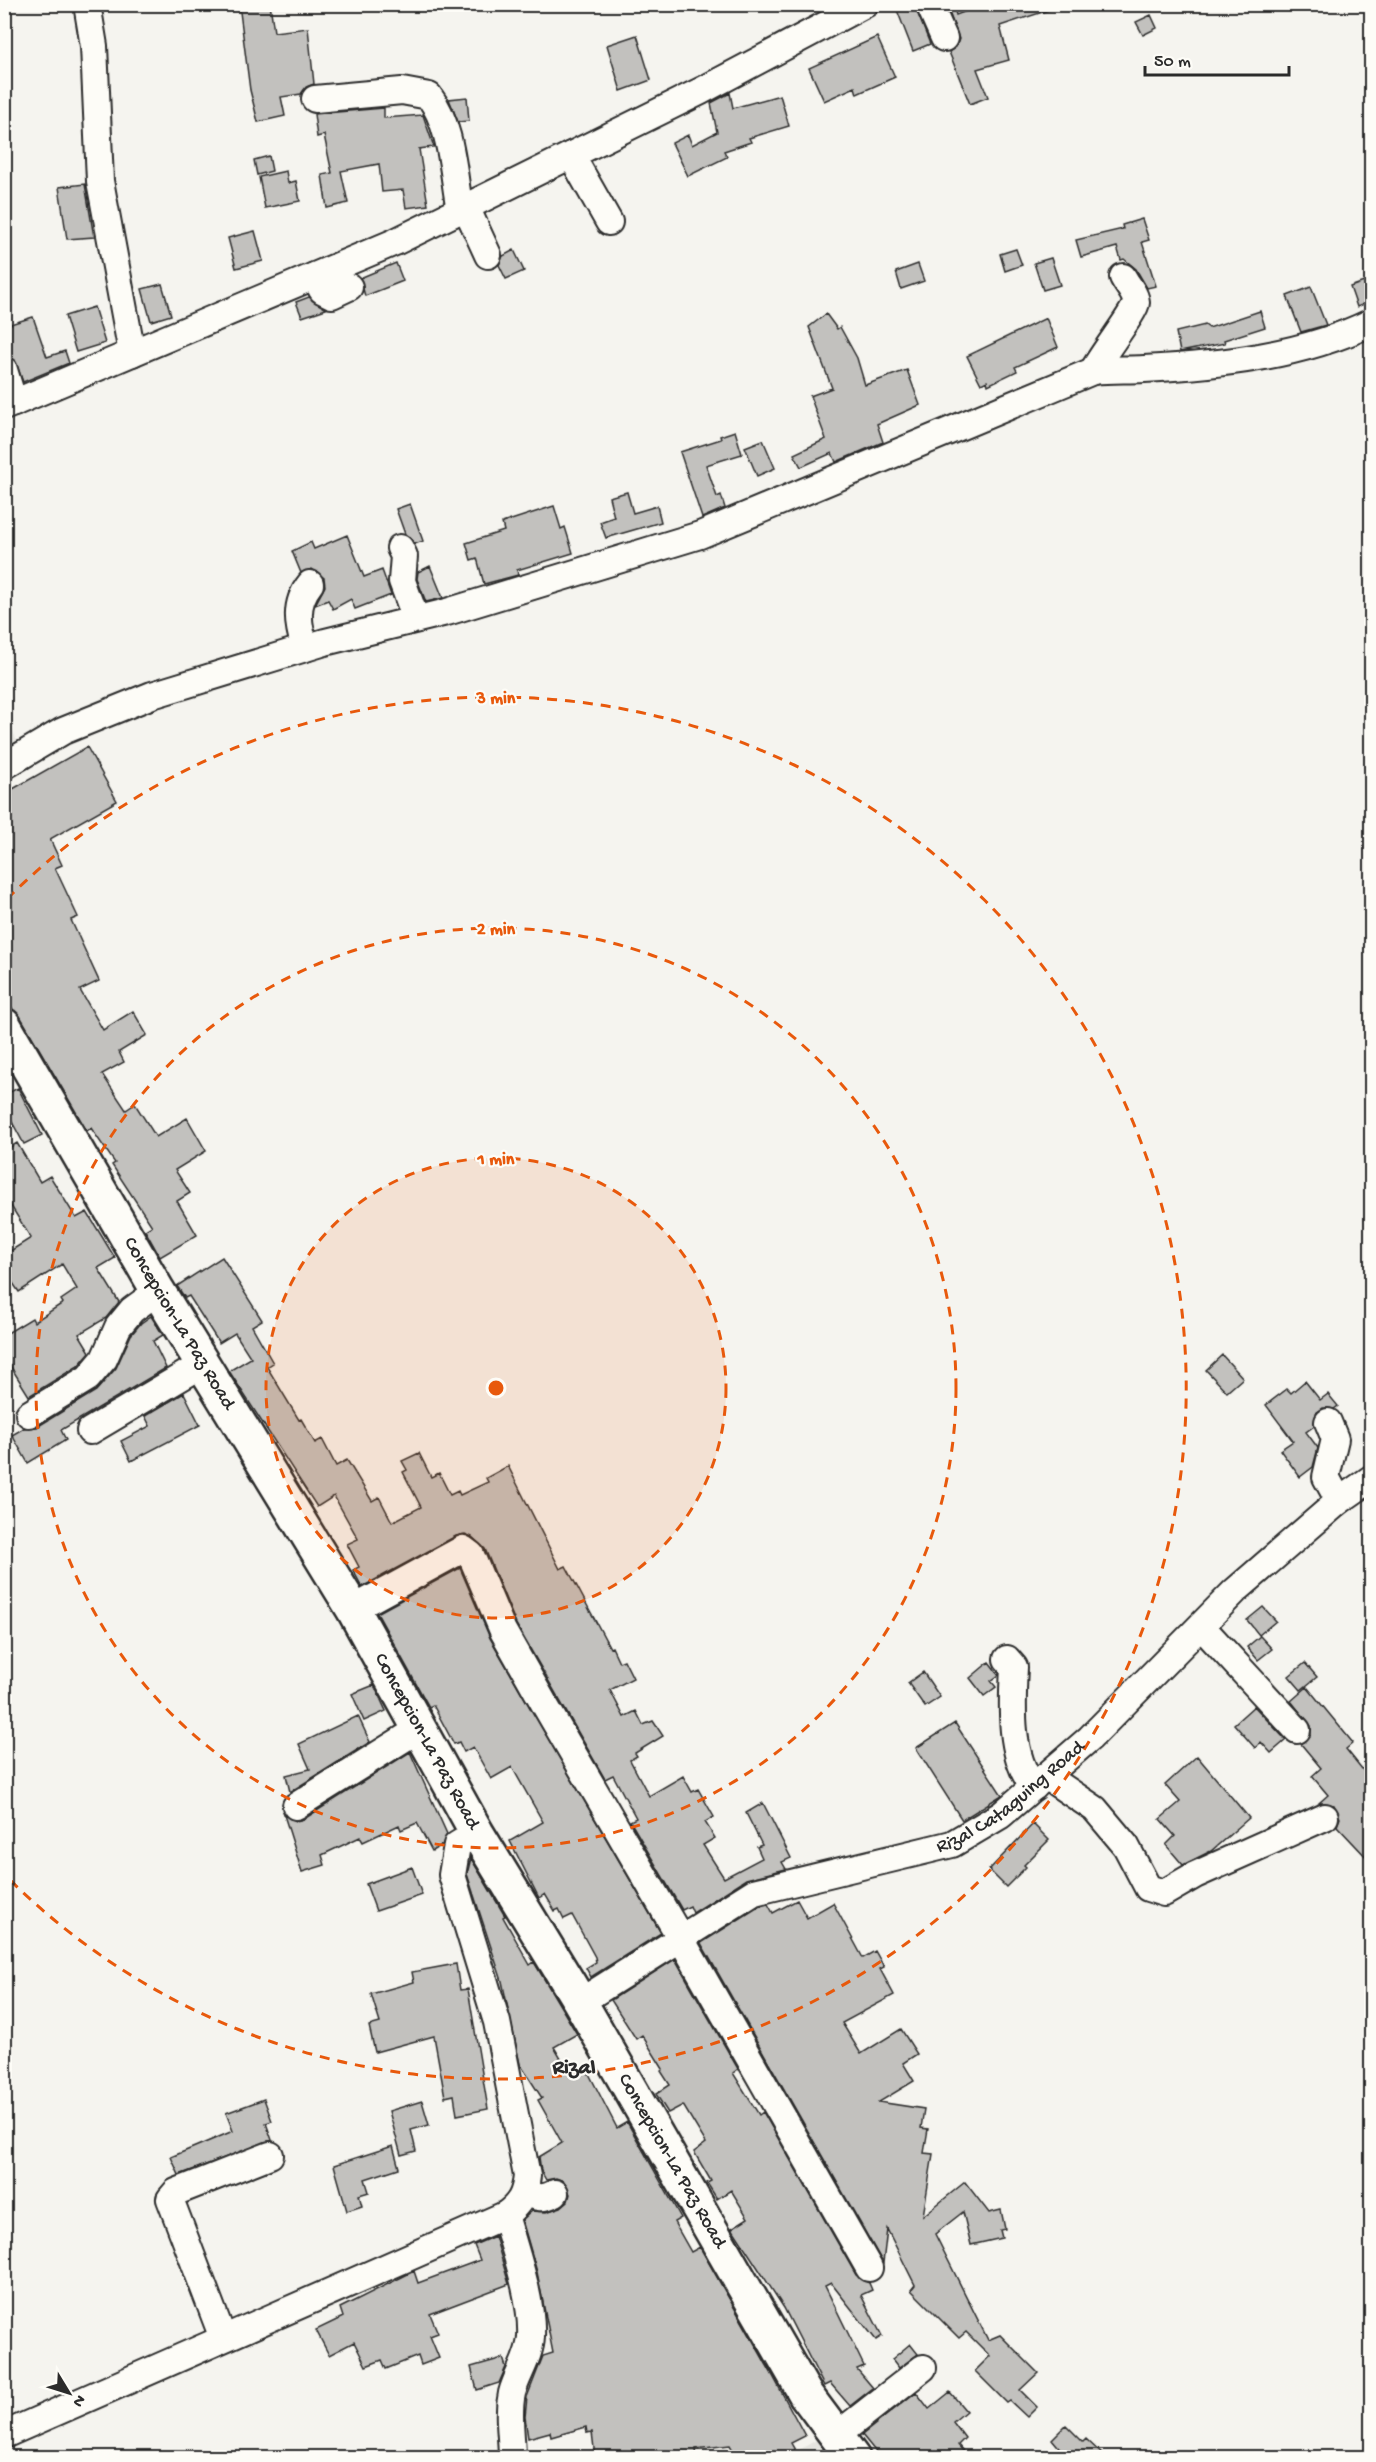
<svg xmlns="http://www.w3.org/2000/svg" width="1376" height="2462" font-family="'Gochi Hand',sans-serif">
<rect width="100%" height="100%" fill="#f5f4ef"/>
<filter id="ink" filterUnits="userSpaceOnUse"><feTurbulence type="fractalNoise" baseFrequency=".0167" numOctaves="2"/><feDisplacementMap in="SourceGraphic" scale="12" xChannelSelector="R" yChannelSelector="G"/><feConvolveMatrix kernelMatrix="1 2 1 2 8 2 1 2 1" color-interpolation-filters="sRGB"/></filter>
<g filter="url(#ink)">
<!-- built -->
<path fill="#e6e5e0" d="M4 702 20 752 4 761Z
M818 2439 828 2457H787Z"/>
<!-- building -->
<path fill="#c2c1be" stroke="#2b2b2b" stroke-width="1.5" d="M239 4H270L274 32 308 28 314 84 306 87 301 94 281 97 285 116 258 122 250 90Z
M911 4H914L930 44 913 51 897 10Z
M946 4H953L956 15 985 4H1054L1055 8 1000 26 1009 60 977 69 988 97 970 104 949 52 956 47 959 39Z
M1151 15 1157 28 1143 35 1136 22Z
M637 35 651 80 621 91 607 45Z
M877 37 895 77 857 94 855 87 824 101 809 68Z
M730 93 733 108 780 95 789 126 749 138 751 142 724 151 727 157 688 176 672 143 688 135 692 145 717 132 711 103Z
M467 97 469 121 458 122 449 99Z
M384 108V118L423 115 434 147 419 149 428 205 406 208 403 190 382 192 379 164 341 171 348 203 327 208 322 175 332 173 324 135 317 137 314 114Z
M269 156 272 171 257 175 254 160Z
M286 171 288 183 296 181 300 201 265 208 259 177Z
M85 184 94 237 67 239 59 187Z
M1142 219 1149 240 1142 242 1156 286 1147 288 1136 269 1124 259 1121 260 1117 247 1081 257 1076 240 1123 229 1122 225Z
M255 231 263 261 236 268 228 238Z
M1016 249 1022 265 1005 271 1000 254Z
M514 250 524 271 506 279 499 265 503 256Z
M1051 258 1060 285 1043 290 1034 263Z
M396 263 403 281 365 296 360 278Z
M918 264 924 281 901 289 896 272Z
M1364 282 1371 301 1357 307 1350 287Z
M162 284 171 315 151 321 142 289Z
M1311 287 1326 325 1301 332 1287 296Z
M309 297 326 309 302 317 296 302Z
M94 307 105 343 76 352 65 316Z
M1260 311 1265 327 1224 340 1225 343 1180 352 1176 332 1205 325 1209 328Z
M826 314 837 329 840 327 857 358 865 385 907 370 920 405 877 424 883 442 836 462 832 453 801 467 794 454 826 439 810 396 832 388 809 327Z
M33 317 47 357 65 351 69 363 23 382 15 360 4 352V326Z
M1046 318 1058 347 1015 367 1017 371 988 385 987 381 981 384 967 356Z
M735 431 742 454 706 465 717 497 721 495 725 508 702 518 680 452 721 439 720 436Z
M763 440 775 468 757 476 745 447Z
M627 492 633 513 657 506 661 522 606 538 600 522 614 517 609 497Z
M410 504 423 541 415 544 405 534 396 509Z
M554 506 561 529 565 527 573 553 517 570 518 575 484 584 477 558 471 560 466 543 504 531 502 523Z
M347 535 364 577 382 570 391 595 355 609 351 599 333 609 328 600 315 605 325 586 324 578 312 569 301 573 292 551 311 542 314 549Z
M430 566 443 598 426 602 417 579 418 572Z
M87 747 117 801 50 839 62 865 55 868 78 917 71 920 99 981 80 990 103 1030 133 1011 147 1035 119 1052 124 1062 102 1074 126 1110 135 1104 156 1137 187 1118 206 1151 175 1170 190 1193 177 1201 197 1235 160 1257 145 1230 152 1226 112 1165 115 1163 91 1128 87 1131 20 1016 11 1008 4 994V794Z
M18 1088 42 1135 24 1144 4 1107V1095Z
M17 1143 40 1182 50 1176 76 1218 87 1212 115 1258 98 1268 119 1302 106 1318 79 1334 90 1352 78 1366 29 1396 4 1356V1335L32 1318 34 1322 63 1303 61 1300 77 1289 62 1264 19 1292 4 1270V1255L31 1238 4 1195V1151Z
M222 1257 262 1320 252 1326 273 1363 267 1367 299 1420 301 1419 315 1443 322 1439 336 1466 347 1460 372 1501 379 1497 392 1522 421 1507 403 1472 407 1470 402 1461 419 1453 431 1477 439 1473 450 1495 458 1491 460 1495 488 1482 486 1478 508 1466 560 1569 566 1566 610 1648 612 1647 619 1662 624 1660 633 1678 610 1690 624 1717 636 1711 643 1725 653 1721 663 1736 635 1753 637 1756 630 1760 649 1796 683 1776 692 1792 698 1789 714 1817 705 1822 715 1838 703 1845 724 1878 762 1858 757 1847 762 1845 746 1813 763 1803 791 1858 782 1862 786 1869 746 1879 693 1913 690 1906 682 1910 630 1821 636 1818 613 1775 605 1779 516 1624 485 1549 472 1537 465 1534 456 1536 362 1587 353 1570 359 1567 347 1544 358 1539 334 1496 317 1507 229 1371 251 1358 235 1333 219 1343 189 1296 185 1298 177 1286Z
M151 1316 163 1335 153 1341 166 1368 61 1430 66 1440 28 1463 12 1435 24 1428 37 1427 96 1391 116 1368 131 1335 141 1323Z
M1222 1355 1243 1378 1227 1392 1206 1370Z
M1305 1381 1320 1400 1328 1394 1338 1406 1334 1409 1323 1408 1316 1413 1314 1426 1306 1432 1318 1448 1313 1467 1300 1477 1280 1450 1293 1441 1266 1405 1287 1389 1291 1393Z
M184 1393 200 1425 131 1461 121 1441 150 1426 145 1416Z
M460 1568 490 1638 661 1933 591 1977 586 1968 596 1962 595 1957 572 1915 564 1919 559 1909 555 1911 545 1894 539 1898 510 1841 543 1822 512 1767 491 1779 473 1747 464 1752 459 1742 454 1744 433 1705 429 1707 377 1613Z
M1263 1607 1276 1621 1259 1635 1247 1620Z
M1260 1636 1272 1649 1258 1660 1247 1647Z
M989 1662 999 1675 991 1681 996 1687 984 1696 970 1678Z
M1305 1663 1317 1677 1301 1690 1289 1676Z
M923 1672 940 1697 925 1707 908 1683Z
M374 1685 386 1711 364 1721 352 1694Z
M1307 1687 1353 1743 1346 1749 1371 1780V1862L1337 1826 1340 1818 1334 1805 1319 1803 1328 1795 1312 1776 1321 1768 1301 1744 1311 1735V1726L1291 1701Z
M1254 1706 1286 1740 1271 1753 1261 1742 1255 1748 1234 1724Z
M358 1716 370 1742 290 1792 286 1775 310 1769 299 1744Z
M955 1723 1002 1795 962 1820 916 1748Z
M410 1752 447 1834 442 1845 432 1851 417 1823 401 1830 399 1825 363 1842 360 1837 322 1855 325 1865 302 1872 284 1815 296 1821 304 1819Z
M1197 1756 1249 1818 1211 1851 1183 1865 1166 1845 1175 1836 1160 1819 1180 1802 1165 1785Z
M1033 1824 1049 1840 1024 1865 1026 1867 1006 1887 989 1870Z
M471 1858 505 1916 503 1917 530 1965 534 1962 577 2034 554 2047 571 2076 586 2068 617 2128 627 2122 681 2218 674 2222 691 2252 700 2247 774 2378 805 2436 791 2443 796 2452 786 2457H737L730 2445 696 2449 697 2457H595L592 2432 587 2433 586 2427 551 2437 550 2432 528 2438 525 2417 527 2397 543 2356 553 2353 537 2272 522 2220 532 2211 546 2212 561 2207 568 2201 570 2194 564 2181 556 2178 546 2180 541 2171 539 2157 562 2143 538 2100 542 2098 520 2064 502 1981 467 1874Z
M412 1867 422 1895 376 1911 366 1884Z
M797 1900 807 1918 833 1903 863 1958 875 1951 884 1967 880 1969 894 1995 842 2023 861 2054 901 2029 917 2054 903 2063 914 2081 879 2102 924 2109 921 2128 928 2129 924 2153 933 2154 923 2216 965 2182 989 2213 1001 2210 1005 2229 1000 2230 1002 2238 971 2245 963 2212 935 2234 988 2340 1000 2335 1038 2373 1020 2390 1037 2407 1027 2417 1010 2401 1007 2403 975 2371 990 2356 966 2332 959 2338 911 2290 915 2285 887 2229 883 2263 701 1943 760 1906 768 1904 773 1913Z
M675 1959 738 2069 733 2073 759 2115 763 2112 856 2275 869 2283 872 2290 861 2295 882 2336 876 2340 831 2283 825 2286 864 2366 857 2369 873 2388 850 2406 830 2383 824 2386 784 2308 732 2228 748 2218 731 2190 717 2199 707 2183 711 2181 694 2152 706 2143 683 2105 668 2113 656 2094 670 2085 661 2071 663 2069 642 2035 636 2039 611 2000Z
M456 1964 460 1990 468 1989 488 2109 457 2115 454 2095 445 2097 434 2036 375 2052 369 2026 380 2023 371 1994 414 1982 412 1972Z
M264 2099 272 2121 266 2123 272 2140 179 2175 171 2157 233 2131 226 2113Z
M422 2101 429 2125 411 2130 416 2151 401 2155 389 2111Z
M393 2146 399 2168 365 2179 369 2192 359 2195 362 2206 347 2211 334 2165Z
M495 2236 509 2284 430 2314 438 2333 430 2336 439 2358 421 2365 418 2356 386 2369 382 2360 366 2366 354 2342 329 2355 316 2330 343 2317 340 2308 414 2271 418 2283 480 2260 474 2245Z
M910 2344 918 2354 899 2368 892 2359Z
M503 2358 506 2367 499 2383 477 2390 471 2367Z
M916 2392 929 2409 950 2392 966 2411 953 2422 965 2438 958 2445 968 2457H880L862 2435Z
M1066 2425 1083 2442 1086 2439 1105 2457H1067L1052 2439Z"/>
<g fill="none" stroke-linecap="round" stroke-linejoin="round">
<defs>
<g id="minor">
<path d="M87 4 94 46 100 181 132 353"/>
<path d="M929 4 944 38"/>
<path d="M315 99 402 91 429 96C452 126 453 174 460 210"/>
<path d="M571 155 609 222"/>
<path d="M466 207 488 255"/>
<path d="M315 276 322 290 332 295 349 287"/>
<path d="M4 370 14 403"/>
<path d="M1093 371C1100 357 1136 310 1136 303 1136 294 1127 285 1123 277"/>
<path d="M4 407 395 242 701 91 865 4"/>
<path d="M400 548 404 556 402 581 416 619"/>
<path d="M305 648C298 625 294 604 310 584"/>
<path d="M4 766 63 731 152 695 325 642 447 612 700 535 1093 371C1110 369 1127 370 1144 369 1219 365 1303 356 1372 322"/>
<path d="M29 1414 88 1378 104 1359 118 1327 132 1310 158 1291"/>
<path d="M1328 1422 1335 1439 1326 1477 1339 1501"/>
<path d="M90 1431 203 1364"/>
<path d="M353 1609 463 1549 471 1555 503 1631 546 1707 680 1937 869 2268"/>
<path d="M1201 1626 1297 1730"/>
<path d="M1007 1659 1014 1667C1012 1705 1009 1757 1034 1787"/>
<path d="M1046 1776 1095 1809 1126 1846 1148 1888 1164 1893 1195 1875 1325 1817"/>
<path d="M296 1806 419 1729"/>
<path id="s1" d="M580 2002 754 1892 952 1844 1001 1815 1090 1738 1235 1591 1339 1501 1372 1478"/>
<path d="M525 2191C537 2199 543 2199 555 2193"/>
<path d="M505 2215C515 2250 533 2301 531 2337 530 2357 517 2374 512 2393 507 2415 512 2436 512 2458"/>
<path d="M223 2338 170 2199 176 2192 270 2155"/>
<path d="M4 2435 505 2215C520 2204 525 2195 527 2176L497 2022 452 1875 457 1845 477 1833"/>
<path d="M836 2436 923 2368"/>
</g>
<g id="major">
<path id="s2" d="M4 1025 158 1291 353 1609 477 1833 580 2002 806 2395 853 2458"/>
</g>
</defs>
<!-- minor casing -->
<use href="#minor" stroke="#2b2b2b" stroke-width="30"/>
<!-- major casing -->
<use href="#major" stroke="#2b2b2b" stroke-width="38"/>
<!-- minor -->
<use href="#minor" stroke="#fdfcf7" stroke-width="26"/>
<!-- major -->
<use href="#major" stroke="#fdfcf7" stroke-width="33"/>
</g>
</g>
<!-- distance rings -->
<circle cx="496" cy="1388" r="230" fill="#e8590c" fill-opacity=".12"/>
<g fill="none" stroke="#e8590c" stroke-width="3" stroke-dasharray="10 8">
<circle cx="496" cy="1388" r="230"/>
<circle cx="496" cy="1388" r="460"/>
<path d="M7 899A691 691 0 1 1 7 1877"/>
</g>
<g text-anchor="middle" dominant-baseline="central" stroke-width="4.5" stroke-linejoin="round" paint-order="stroke">
<!-- street labels -->
<g font-size="20" fill="#2b2b2b" stroke="#fdfcf7">
<text stroke="none"><textPath href="#s2" startOffset="346">Concepcion-La Paz Road</textPath></text>
<text stroke="none"><textPath href="#s2" startOffset="832">Concepcion-La Paz Road</textPath></text>
<text stroke="none"><textPath href="#s1" startOffset="484">Rizal Cataguing Road</textPath></text>
<text stroke="none"><textPath href="#s2" startOffset="1318">Concepcion-La Paz Road</textPath></text>
</g>
<!-- quarter labels -->
<g font-size="22" font-weight="bold" fill="#2b2b2b" stroke="#fdfcf7">
<text x="574" y="2069">Rizal</text>
</g>
</g>
<circle cx="496" cy="1388" r="9" fill="#e8590c" stroke="#fdfcf7" stroke-width="3"/>
<g font-size="18" text-anchor="middle" font-weight="bold" fill="#e8590c" stroke="#fdfcf7" stroke-width="4.5" stroke-linejoin="round" paint-order="stroke">
<text x="496" y="703">3 min</text>
<text x="496" y="934">2 min</text>
<text x="496" y="1164">1 min</text>
</g>
<!-- margin -->
<rect width="1376" height="2462" fill="none" stroke="#fdfcf7" stroke-width="24"/>
<rect x="12" y="12" width="1352" height="2438" fill="none" stroke="#2b2b2b" stroke-width="2" filter="url(#ink)"/>
<!-- north arrow -->
<g transform="translate(69 2393) rotate(128)" stroke="#fdfcf7" stroke-width="4.5" paint-order="stroke">
<path d="M0-4.5L10 22L0 15L-10 22Z" fill="#2b2b2b"/>
<text y="-9" font-size="16" font-weight="bold" text-anchor="middle" fill="#2b2b2b">N</text>
</g>
<!-- scale -->
<path d="M1145 66v9h144v-9" fill="none" stroke="#2b2b2b" stroke-width="3"/>
<text x="1154" y="66" font-size="18" fill="#2b2b2b" stroke="#fdfcf7" stroke-width="4.5" paint-order="stroke">50 m</text>
</svg>
